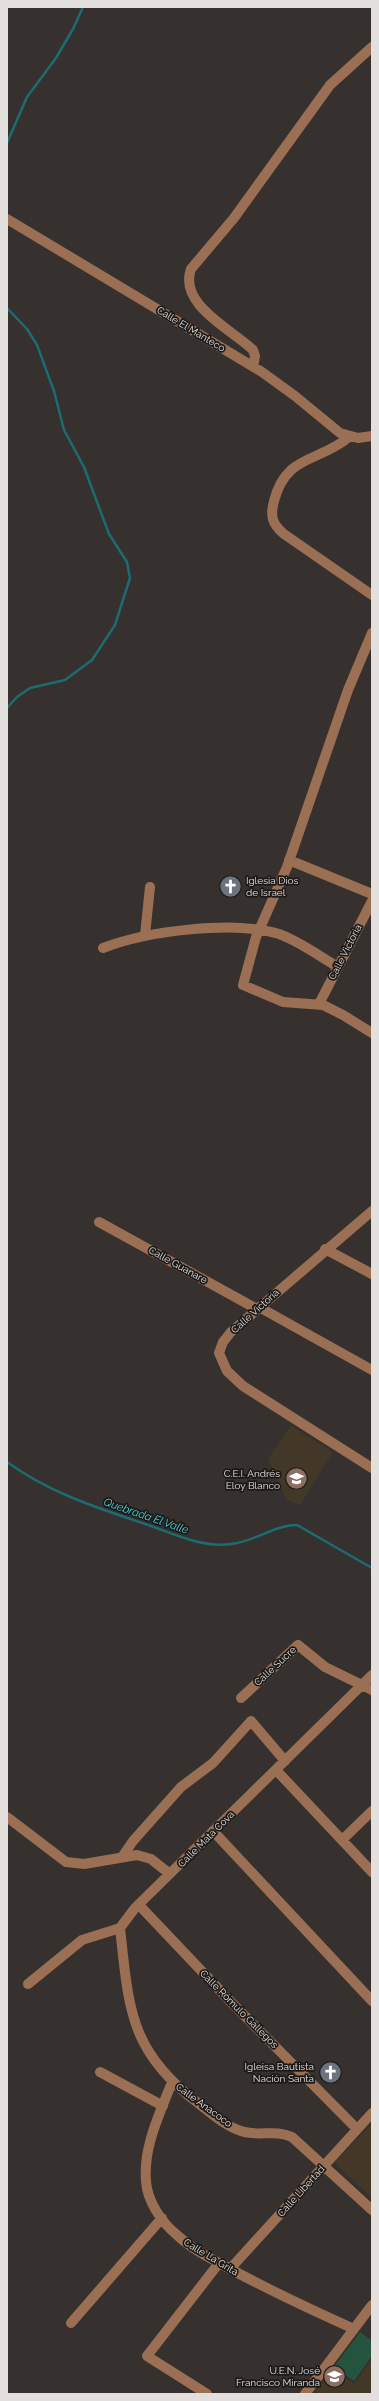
<svg xmlns="http://www.w3.org/2000/svg" width="379" height="2401" font-family="Raleway,sans-serif">
<rect width="100%" height="100%" fill="#36312e"/>
<!-- education -->
<path fill="#433828" d="M291 1426 333 1452 300 1505 286 1499 268 1459Z
M372 2124V2198L334 2162Z
M372 2359V2394H319L315 2392 332 2368 354 2384Z"/>
<!-- pitch -->
<path fill="#25543e" d="M360 2332 372 2341V2356L354 2381 334 2367Z"/>
<g fill="none" stroke-linecap="round" stroke-linejoin="round">
<!-- stream -->
<path stroke="#1c6c71" stroke-width="2.5" d="M7 143 27 97 56 58 73 29 83 7
M7 308 27 329 37 345 54 391 64 430 84 467 109 534 127 562 130 578 115 625 92 660 65 680 30 688 17 697 7 708
M7 1462C51 1494 101 1509 151 1526 176 1535 203 1548 231 1544 254 1542 274 1525 297 1525L372 1568"/>
<!-- minor -->
<path stroke="#9a6f53" stroke-width="10" d="M7 219 262 372 295 396 340 433 358 438 372 436
M253 367 255 356 253 350C233 330 178 305 191 269L234 218 330 85 372 47
M349 437C318 463 286 454 274 501 270 516 272 524 284 534L372 595
M372 633 348 690 287 867 256 937 243 985 283 1002 323 1005 343 1015 372 1033
M289 860 372 894
M145 935 150 887
M103 948C147 931 234 920 279 934 299 941 319 956 338 967
M319 1004 372 901
M372 1211 231 1332 223 1342 219 1353 227 1371 243 1386 372 1468
M99 1222 257 1309
M325 1249 372 1274
M259 1307 372 1370
M241 1698 298 1645 325 1667 372 1690
M276 1770 372 1872
M7 1817 66 1862 84 1864 137 1855 151 1859 170 1874
M213 1831 372 2001
M342 1840 372 1811
M122 1857 133 1841 181 1787 213 1763 251 1721 285 1761
M139 1905 231 2002 357 2129
M120 1928C129 2008 129 2051 198 2103 211 2113 225 2126 241 2131 258 2137 275 2129 292 2137L372 2210
M28 1984 82 1940 120 1928 135 1908 372 1675
M100 2072 163 2106
M172 2082C160 2113 143 2147 146 2181 147 2201 162 2223 177 2235 194 2251 216 2261 236 2272 275 2293 314 2311 354 2329
M230 2269 372 2113
M71 2323 162 2218
M207 2394 147 2356 219 2263
M305 2394 372 2305"/>
</g>
<!-- icons -->
<defs>
<symbol id="church-disc" viewBox="-11 -11 22 22"><circle r="9.5" fill="#6b7280" stroke="#1c1a18"/><path d="M-1.2-6h2.4v3.5h3.3v2.4h-3.3V6h-2.4V-.1h-3.3v-2.4h3.3Z" fill="#fff"/></symbol>
<symbol id="school-disc" viewBox="-11 -11 22 22"><circle r="9.5" fill="#8d6e63" stroke="#1c1a18"/><path d="M0-5L7-2L0 1L-7-2ZM-4 1L0 2.5L4 1V4Q0 6-4 4Z" fill="#fff"/></symbol>
</defs>
<g fill-rule="evenodd">
<use href="#church-disc" x="218" y="874" width="25" height="25"/>
<use href="#school-disc" x="284" y="1466" width="25" height="25"/>
<use href="#church-disc" x="318" y="2060" width="25" height="25"/>
<use href="#school-disc" x="322" y="2364" width="25" height="25"/>
</g>
<g text-anchor="middle" dominant-baseline="central" stroke-width="3.5" stroke-linejoin="round" paint-order="stroke">
<!-- street labels -->
<g font-size="10" fill="#e3dfdd" stroke="#1c1a18">
<text transform="translate(191 329) rotate(31)">Calle El Manteco</text>
<text transform="translate(345 952) rotate(-63)">Calle Victoria</text>
<text transform="translate(178 1265) rotate(29)">Calle Guanare</text>
<text transform="translate(255 1311) rotate(-42)">Calle Victoria</text>
<text transform="translate(275 1666) rotate(-43)">Calle Sucre</text>
<text transform="translate(206 1839) rotate(-45)">Calle Mata Cova</text>
<text transform="translate(239 2009) rotate(45)">Calle Rómulo Gallegos</text>
<text transform="translate(204 2105) rotate(36)">Calle Anacoco</text>
<text transform="translate(301 2191) rotate(-48)">Calle Libertad</text>
<text transform="translate(211 2257) rotate(31)">Calle La Grita</text>
</g>
<!-- poi labels -->
<g font-size="10" fill="#e3dfdd" stroke="#1c1a18" text-anchor="end">
<text x="246" y="880" text-anchor="start">Iglesia Dios<tspan x="246" dy="12">de Israel</tspan></text>
<text x="280" y="1473">C.E.I. Andrés<tspan x="280" dy="12">Eloy Blanco</tspan></text>
<text x="314" y="2066">Igleisa Bautista<tspan x="314" dy="12">Nación Santa</tspan></text>
<text x="320" y="2370">U.E.N. José<tspan x="320" dy="12">Francisco Miranda</tspan></text>
</g>
<!-- water labels -->
<g font-size="11" font-style="italic" fill="#43d9e1" stroke="#1c1a18">
<text transform="translate(146 1516) rotate(19)">Quebrada El Valle</text>
</g>
</g>
<!-- border -->
<rect width="379" height="2401" fill="none" stroke="#e3dfdd" stroke-width="16"/>
</svg>
